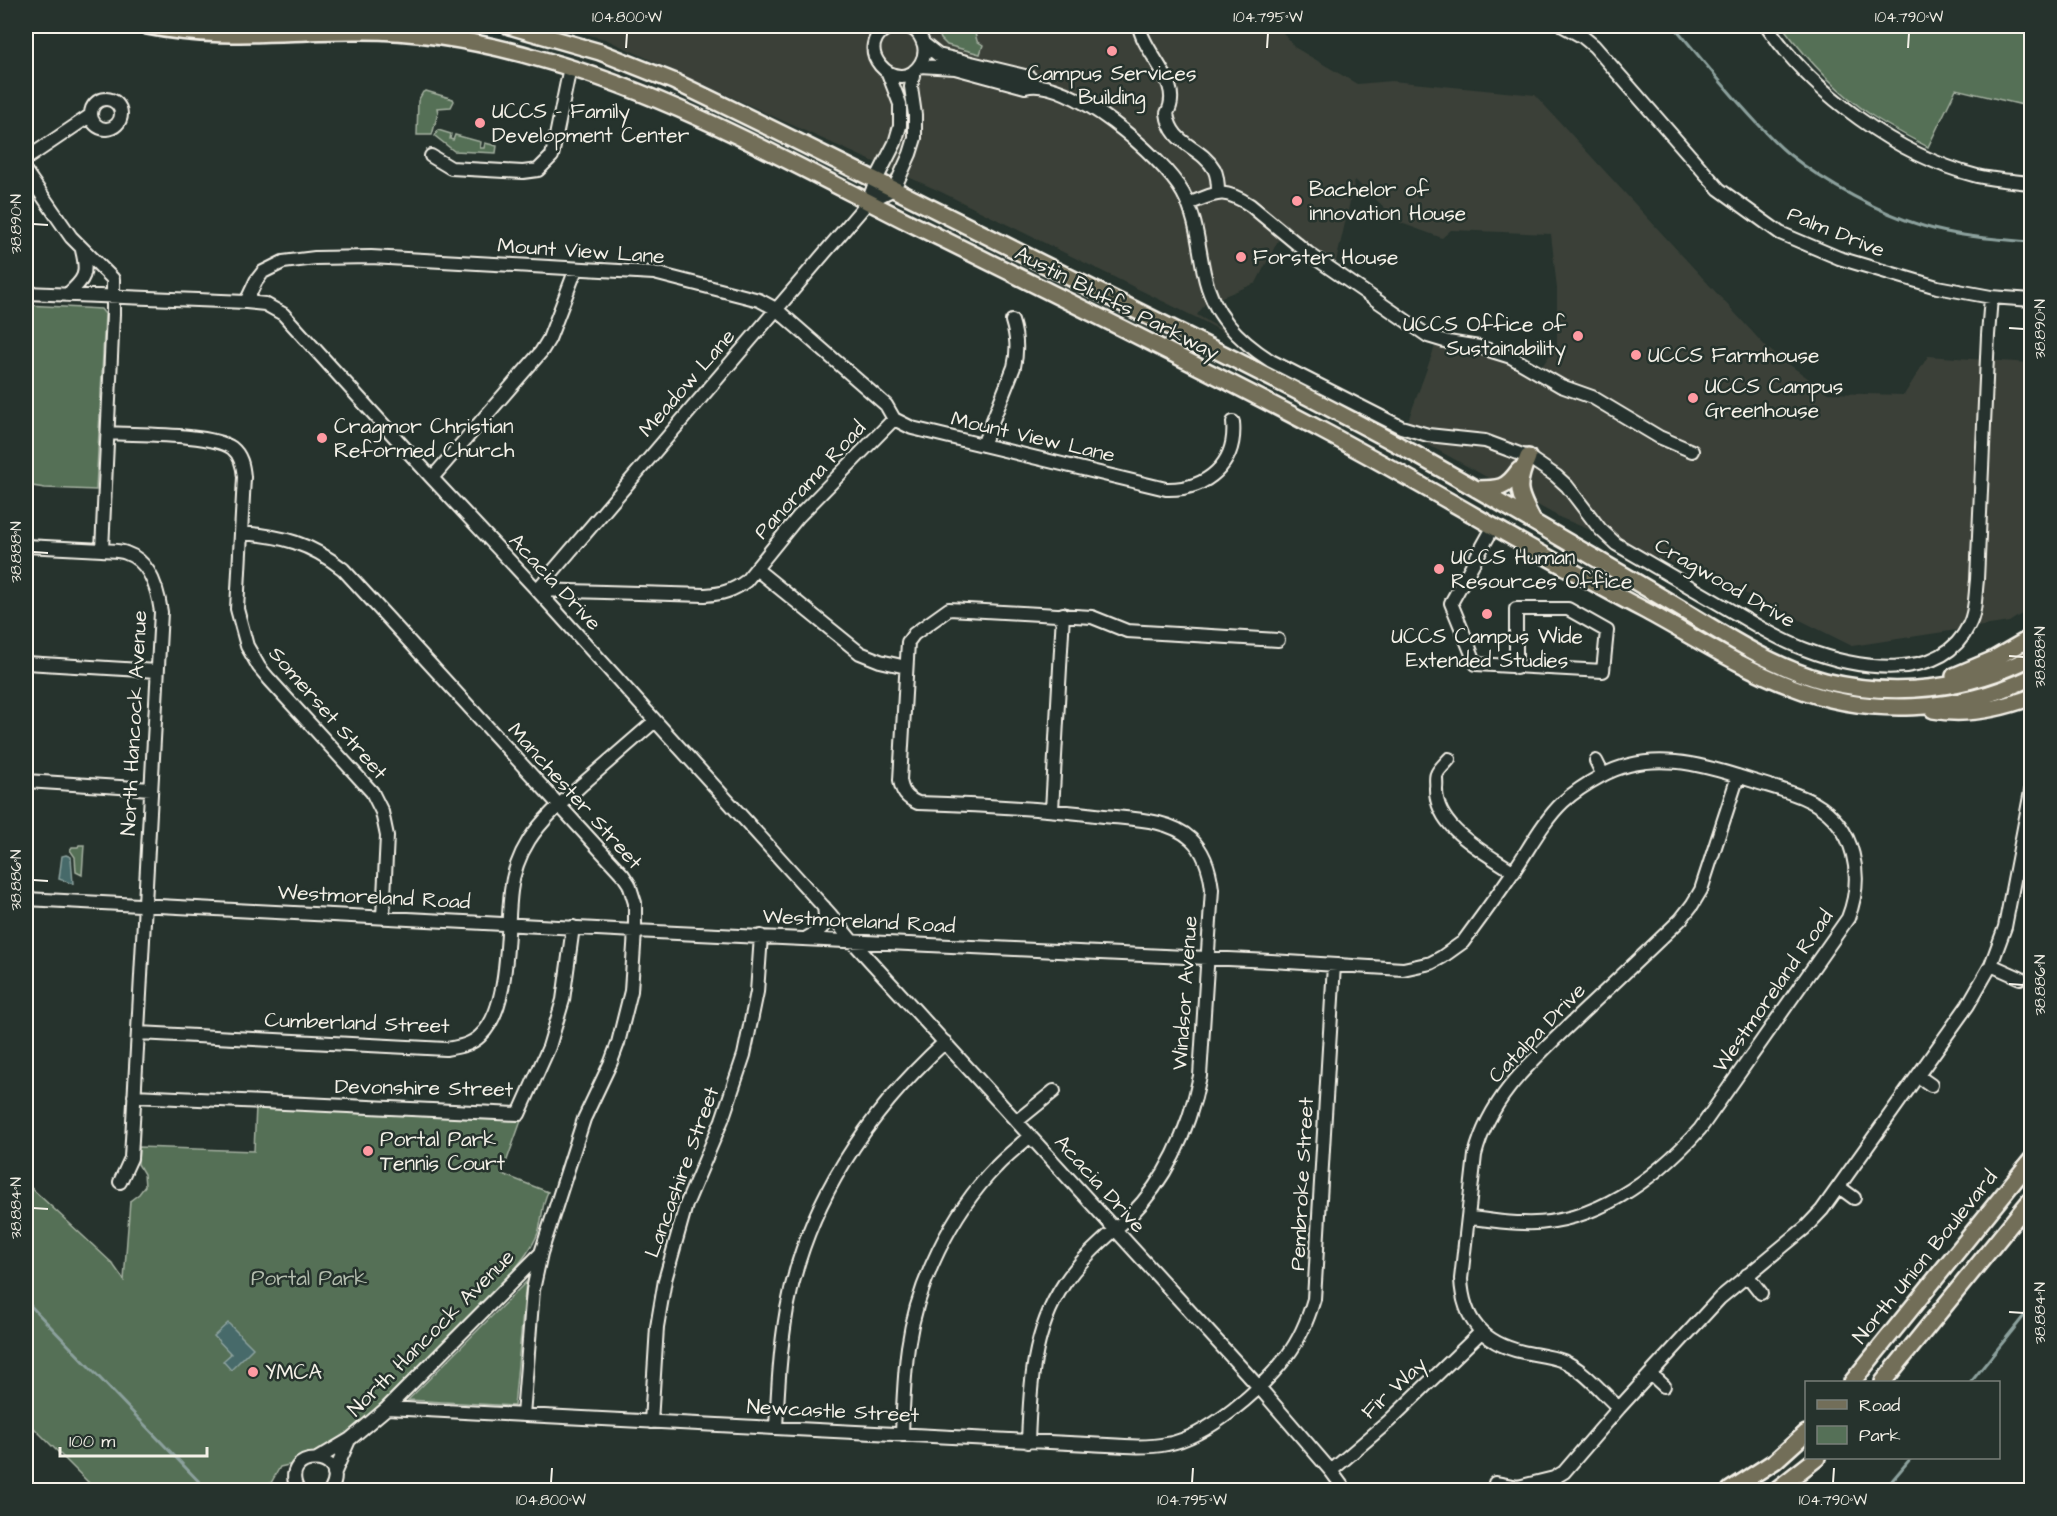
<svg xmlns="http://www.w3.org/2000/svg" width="2057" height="1516" font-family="'Architects Daughter',sans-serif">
<rect width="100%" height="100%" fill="#26332d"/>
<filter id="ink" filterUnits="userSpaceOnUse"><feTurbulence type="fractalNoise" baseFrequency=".0167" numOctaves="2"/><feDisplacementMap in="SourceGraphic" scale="12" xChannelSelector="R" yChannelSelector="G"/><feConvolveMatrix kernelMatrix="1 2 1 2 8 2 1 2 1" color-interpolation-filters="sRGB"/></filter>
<g filter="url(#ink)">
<!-- built -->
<path fill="#3a4038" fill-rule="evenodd" d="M554 26H1278L1294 47 1357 84 1392 81 1535 95 1767 348 1828 393 1904 395 1928 356 2031 363V608L2009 622 1852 646 1754 597 1561 518 1201 320 935 189 816 136 605 39ZM1355 180 1401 223 1442 238 1451 230 1551 234 1557 289V344L1543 365 1487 346 1438 338 1405 429 1288 367 1197 315 1205 304 1256 283 1284 229 1336 262Z"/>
<!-- green -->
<path fill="#557057" stroke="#a4b0a0" stroke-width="1.5" d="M936 26H983V29H974L977 41 983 45 980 54 947 45 941 39Z
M1782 26H2031V107L1956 89 1928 147C1909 137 1889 127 1871 115 1836 91 1807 59 1782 26Z
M426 91 453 99 454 101 451 107 437 108 438 113 432 135H417L418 101 423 92Z
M438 130 451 134 450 139 453 140 455 135 481 142 480 148H484L485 143 497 146 496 153 454 151 435 136Z
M26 305 101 309 105 314 96 490 45 488 26 485Z
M79 845H84L82 875 76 872 75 857 70 850 72 847H78Z
M256 1106 522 1118 502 1174 548 1192C541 1205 543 1219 538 1233 531 1251 517 1266 505 1281L359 1425 340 1440 323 1452 293 1464 280 1467 271 1483 250 1490H96L26 1420V1183L112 1263 124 1280 130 1201 139 1194 145 1186 144 1174 138 1164 139 1147 254 1151Z
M526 1282 514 1406 408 1400Z"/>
<!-- water -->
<path fill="#476b6b" stroke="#8ca19d" stroke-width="1.5" d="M66 855 71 857 73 884 59 879 62 856Z
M228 1323 253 1348 231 1370 223 1361 231 1354 214 1336Z"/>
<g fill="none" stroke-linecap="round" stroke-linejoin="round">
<!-- stream -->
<path stroke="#8ca19d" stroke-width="3" d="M1674 26C1701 59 1728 92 1757 123 1768 134 1778 146 1790 155 1825 183 1880 213 1923 226 1958 237 1995 239 2032 242
M26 1301 207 1490
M1971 1382 2032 1306
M1884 1490 1911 1458"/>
<defs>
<path id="minor" d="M893 26C845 43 898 102 921 63 925 56 926 48 922 40 919 32 913 28 905 26
M1139 26C1144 54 1184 84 1167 113 1171 146 1200 145 1214 169 1218 176 1218 185 1218 192
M1563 26 1583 37 1594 46 1719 189 1780 233 1839 258 1937 287 1991 297 2032 300
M1767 26C1812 93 1898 156 1977 176 1994 180 2013 181 2032 183
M924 44 938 55 1029 77 1034 84
M919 66 955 68 1025 87C1068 75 1163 157 1183 193 1197 219 1198 245 1204 273 1212 314 1238 340 1271 361L1401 427 1428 435 1485 441 1528 457 1556 476 1567 486 1600 529 1616 544C1652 565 1687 585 1723 606 1749 621 1775 638 1804 649 1853 668 1941 685 1969 625 1976 612 1975 595 1977 580L1988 335 1991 297
M91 114a15 15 0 1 1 30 0a15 15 0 1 1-30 0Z
M431 156 451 168 523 172 538 170 552 156 570 67
M26 159 91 115
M26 172 71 237 113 279V314L102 550C109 551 119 550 126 553 150 561 158 590 161 612L131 1158 120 1182
M868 202 894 189 910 154 915 138V115L911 87 914 71
M1188 204C1217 193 1222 187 1250 205L1308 253 1428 336 1448 342 1479 347 1511 357 1561 386 1592 397 1659 437 1692 451
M26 293 246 302 265 304 283 314 432 478 537 590 830 914 852 941 1258 1386 1331 1471 1345 1490
M67 295C85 279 88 274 82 250
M246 302 256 281 263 272 283 262 315 258 371 257 654 273 759 300 776 309 886 405 894 419 912 428 1166 489C1207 490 1237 464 1233 422
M108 433C137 435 211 433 232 448 241 455 243 466 244 477L237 609 247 646 259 667 269 679 372 792 382 812 387 836 383 917
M983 445 1014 367C1018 350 1017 337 1012 321
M432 478 541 352 549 339 576 269
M1494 526 1451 603 1476 664 1603 671 1607 631 1568 609H1516V668
M241 533C282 536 310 543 343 569L623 875 629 884 635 903V931L631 991 618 1043 611 1062 584 1119 541 1253 533 1290 523 1415
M26 546 102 550
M756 569 860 653 880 661 906 667
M537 590 868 202 876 180 895 143 900 126V104L888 73
M537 590 705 595C721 594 733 591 746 581L798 517 894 419
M26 663 157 671
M1449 759C1446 763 1439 769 1437 774 1435 777 1437 784 1436 788 1435 829 1485 852 1514 872
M1596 761 1603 775
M26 781 151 789
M1052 810 1063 614
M26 899 635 931 1271 961 1403 969 1431 963 1442 957 1463 942C1480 919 1497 896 1513 872 1529 849 1543 821 1563 802 1574 792 1588 783 1601 776 1649 749 1702 764 1750 780 1771 787 1795 792 1814 803 1856 827 1864 877 1848 918L1700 1129C1655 1179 1593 1226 1523 1223 1504 1223 1486 1219 1468 1218
M807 938C824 928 827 927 824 907
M1991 965 2020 978
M139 1033 446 1049C458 1047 471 1045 480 1036 511 1008 506 930 511 891 513 873 519 856 529 840 544 817 566 799 586 781 609 761 632 741 655 721
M1918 1076 1931 1085
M134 1096 519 1114 549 1047 563 1000 573 927
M1017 1121 1054 1091
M1839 1187 1854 1198
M1747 1275 1761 1293
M1651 1374 1664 1386
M387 1408 1089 1444C1114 1445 1142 1449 1167 1444 1208 1437 1262 1389 1287 1356 1300 1339 1308 1319 1314 1299L1334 965
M1619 1408C1602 1393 1585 1370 1563 1361 1550 1356 1537 1355 1523 1352 1483 1343 1463 1320 1461 1279L1475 1155C1491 1093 1536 1058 1581 1014 1614 983 1648 951 1681 919L1692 905 1701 890 1738 776
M651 1422 657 1327 665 1280 686 1205 722 1120 744 1055 757 992 761 936
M776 1428C778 1388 780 1349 787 1309 806 1204 867 1113 945 1042
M902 1435C903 1405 904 1376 908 1347 917 1284 951 1213 996 1167 1006 1156 1018 1147 1030 1136
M1028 1442C1030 1387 1032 1332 1064 1284 1082 1257 1106 1238 1130 1216 1169 1177 1189 1129 1200 1076L1212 889C1210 871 1205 852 1191 839 1170 819 1132 819 1104 816 1042 808 980 805 918 803 906 798 902 792 900 780L908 642 914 634 949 609 1092 617 1127 631 1278 640
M317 1459 349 1440 387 1408 540 1254
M1331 1471 1389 1421 1481 1332
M334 1474 349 1440
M1495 1483 1518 1487 1554 1478 1564 1472 1619 1408 1720 1298 1805 1228 1822 1210 1968 1005 1991 965 2005 927 2032 786
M298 1490C277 1449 352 1450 331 1490"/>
<path id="major" d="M147 26C218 41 290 30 362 31 423 31 486 43 544 60 673 96 791 163 910 223 1048 291 1187 359 1323 431 1432 489 1537 554 1646 611 1694 637 1741 668 1792 687 1868 717 1958 713 2032 677
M509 26 600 52 673 81C808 145 941 213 1075 280 1188 336 1302 392 1413 453 1497 500 1580 549 1663 598 1713 627 1768 666 1825 681 1894 698 1968 690 2032 657
M1528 457C1515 487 1518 493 1533 521
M1476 489C1499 489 1506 489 1519 470
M1954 676 1992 660 2032 637
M1933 710C1966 716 2000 709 2032 697
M1852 1382 2032 1159
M1883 1382 2032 1198
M1730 1490 1775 1461 1806 1433
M1776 1490 1817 1458"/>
</defs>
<!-- minor casing -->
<use href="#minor" stroke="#f4f1e8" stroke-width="16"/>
<!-- major casing -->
<use href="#major" stroke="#f4f1e8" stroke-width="20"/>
<!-- minor -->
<use href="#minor" stroke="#26332d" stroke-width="12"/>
<!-- major -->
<use href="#major" stroke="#726e59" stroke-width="15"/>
</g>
</g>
<!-- ticks -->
<path fill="none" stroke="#f4f1e8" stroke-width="2" d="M626 48 627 33M1267 48 1268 33M1908 48 1909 33M33 224 48 225M2009 328 2024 329M33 552 48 553M2009 656 2024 657M33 880 48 881M2009 984 2024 985M33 1208 48 1209M2009 1312 2024 1313M551 1483 552 1468M1192 1483 1193 1468M1833 1483 1834 1468"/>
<!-- markers -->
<g fill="#ff9aa2" stroke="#26332d" stroke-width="2">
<circle cx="1112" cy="51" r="6"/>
<circle cx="480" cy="123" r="6"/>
<circle cx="1297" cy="201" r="6"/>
<circle cx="1241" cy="257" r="6"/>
<circle cx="1578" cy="336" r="6"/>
<circle cx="1636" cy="355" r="6"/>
<circle cx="1693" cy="398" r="6"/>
<circle cx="322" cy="438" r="6"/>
<circle cx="1439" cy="569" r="6"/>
<circle cx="1487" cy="614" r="6"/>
<circle cx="368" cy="1151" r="6"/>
<circle cx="253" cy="1372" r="6"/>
</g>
<g text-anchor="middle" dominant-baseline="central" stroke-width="5" stroke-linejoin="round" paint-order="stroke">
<!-- poi labels -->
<g font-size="21" fill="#f4f1e8" stroke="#26332d" text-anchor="start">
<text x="1112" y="73" text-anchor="middle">Campus Services<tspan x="1112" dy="24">Building</tspan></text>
<text x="492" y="111">UCCS - Family<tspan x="492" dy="24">Development Center</tspan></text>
<text x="1309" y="189">Bachelor of<tspan x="1309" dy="24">innovation House</tspan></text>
<text x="1253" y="257">Forster House</text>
<text x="1566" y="324" text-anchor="end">UCCS Office of<tspan x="1566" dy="24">Sustainability</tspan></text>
<text x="1648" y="355">UCCS Farmhouse</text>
<text x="1705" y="386">UCCS Campus<tspan x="1705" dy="24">Greenhouse</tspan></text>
<text x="334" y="426">Cragmor Christian<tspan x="334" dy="24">Reformed Church</tspan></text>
<text x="1451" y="557">UCCS Human<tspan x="1451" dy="24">Resources Office</tspan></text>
<text x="1487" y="636" text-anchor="middle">UCCS Campus Wide<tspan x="1487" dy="24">Extended Studies</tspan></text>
<text x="380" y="1139">Portal Park<tspan x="380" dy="24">Tennis Court</tspan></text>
<text x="265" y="1372">YMCA</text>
</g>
<!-- street labels -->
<g font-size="21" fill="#f4f1e8" stroke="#26332d">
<text transform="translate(1836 232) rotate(22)">Palm Drive</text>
<text transform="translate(581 251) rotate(4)">Mount View Lane</text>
<text transform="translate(1117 303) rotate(27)">Austin Bluffs Parkway</text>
<text transform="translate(687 383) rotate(-49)">Meadow Lane</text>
<text transform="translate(1033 437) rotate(13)">Mount View Lane</text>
<text transform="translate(810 480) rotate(-47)">Panorama Road</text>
<text transform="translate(555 582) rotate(47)">Acacia Drive</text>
<text transform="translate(1725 583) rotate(30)">Cragwood Drive</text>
<text transform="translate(328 713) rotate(49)">Somerset Street</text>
<text transform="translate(134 723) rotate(-87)">North Hancock Avenue</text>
<text transform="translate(575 796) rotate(48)">Manchester Street</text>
<text transform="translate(374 897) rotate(3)">Westmoreland Road</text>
<text transform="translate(859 921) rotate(3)">Westmoreland Road</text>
<text transform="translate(1773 991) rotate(-55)">Westmoreland Road</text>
<text transform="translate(1185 993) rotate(-86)">Windsor Avenue</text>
<text transform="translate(357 1023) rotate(2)">Cumberland Street</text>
<text transform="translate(1537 1033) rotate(-46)">Catalpa Drive</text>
<text transform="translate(424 1088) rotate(1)">Devonshire Street</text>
<text transform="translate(682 1172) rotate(-70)">Lancashire Street</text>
<text transform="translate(1100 1184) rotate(48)">Acacia Drive</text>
<text transform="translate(1302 1184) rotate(-87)">Pembroke Street</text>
<text transform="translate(1925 1257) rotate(-51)">North Union Boulevard</text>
<text transform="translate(431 1333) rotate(-45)">North Hancock Avenue</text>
<text transform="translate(1394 1388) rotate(-43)">Fir Way</text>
<text transform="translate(833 1411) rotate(3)">Newcastle Street</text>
</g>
<!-- park labels -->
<g font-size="21" fill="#b4bdae" stroke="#26332d">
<text x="309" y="1278">Portal Park</text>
</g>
</g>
<!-- margin -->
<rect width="2057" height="1516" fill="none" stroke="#26332d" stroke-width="66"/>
<!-- legend -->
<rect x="1805" y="1381" width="195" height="78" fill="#26332d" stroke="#787f78" stroke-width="1.5"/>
<rect x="1817" y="1400" width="30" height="9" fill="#726e59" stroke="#787f78" stroke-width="1.5"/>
<text x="1859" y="1411" font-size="18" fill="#f4f1e8">Road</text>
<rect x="1817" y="1426" width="30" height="18" fill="#557057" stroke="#787f78" stroke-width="1.5"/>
<text x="1859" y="1441" font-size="18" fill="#f4f1e8">Park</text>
<!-- scale -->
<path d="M60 1447v9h147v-9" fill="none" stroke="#f4f1e8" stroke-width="3"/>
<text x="69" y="1447" font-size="18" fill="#f4f1e8" stroke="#26332d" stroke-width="4.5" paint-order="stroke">100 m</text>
<rect x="33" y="33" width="1991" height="1450" fill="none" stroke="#f4f1e8" stroke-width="2"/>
<g font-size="15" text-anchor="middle" fill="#f4f1e8">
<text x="627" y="22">104.800°W</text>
<text x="1268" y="22">104.795°W</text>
<text x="1909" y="22">104.790°W</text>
<text transform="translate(16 224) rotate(-90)" y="5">38.890°N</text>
<text transform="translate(2040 329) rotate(-90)" y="5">38.890°N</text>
<text transform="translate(16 552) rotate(-90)" y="5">38.888°N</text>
<text transform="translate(2040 657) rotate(-90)" y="5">38.888°N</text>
<text transform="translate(16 880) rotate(-90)" y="5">38.886°N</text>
<text transform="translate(2040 985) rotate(-90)" y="5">38.886°N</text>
<text transform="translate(16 1208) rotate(-90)" y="5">38.884°N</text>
<text transform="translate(2040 1313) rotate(-90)" y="5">38.884°N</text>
<text x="551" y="1505">104.800°W</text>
<text x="1192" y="1505">104.795°W</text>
<text x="1833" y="1505">104.790°W</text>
</g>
</svg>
